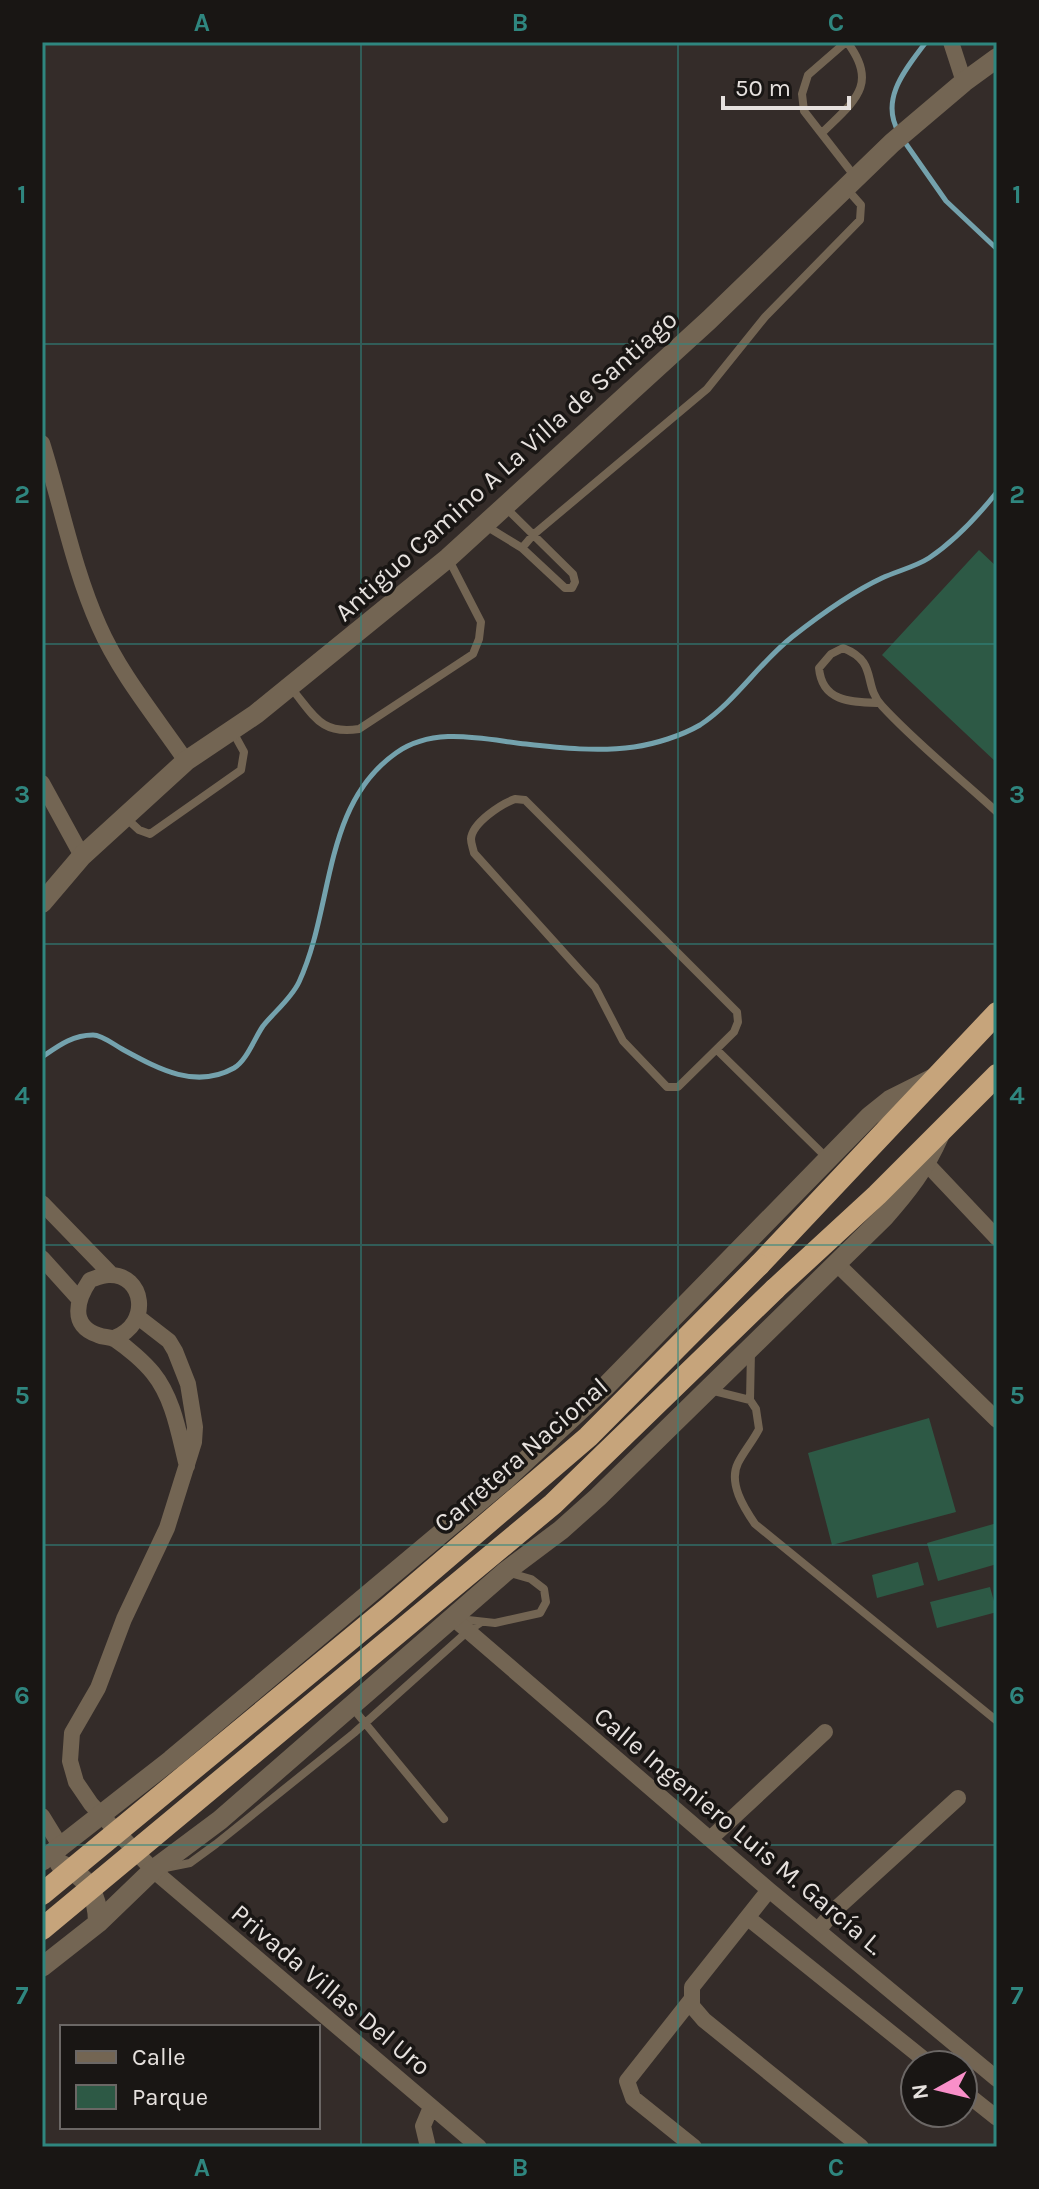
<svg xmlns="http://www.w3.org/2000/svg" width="1039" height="2189" font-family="Karla,sans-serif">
<rect width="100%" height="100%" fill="#342c29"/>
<!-- green -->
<path fill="#2d5945" d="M979 550 997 567V763L882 655Z
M929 1418 956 1512 832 1545 808 1453Z
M997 1523V1564L938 1581 927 1543Z
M918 1562 924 1585 877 1598 872 1575Z
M990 1587 997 1612 937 1628 930 1602Z"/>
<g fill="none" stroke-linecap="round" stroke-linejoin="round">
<!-- stream -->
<path stroke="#74a2ad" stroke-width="5" d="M899 133C879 99 906 69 926 42
M904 141 946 201 997 249
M42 1057C58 1046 72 1035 93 1035 102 1035 113 1044 122 1049 157 1068 195 1090 234 1068 247 1060 254 1039 263 1026 274 1012 291 999 299 982 334 907 322 805 396 753 434 726 482 739 526 744 561 748 598 752 634 747 655 744 681 736 700 725 735 702 759 663 792 637 820 615 850 593 882 578 897 571 915 567 929 558 956 540 977 517 997 492"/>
<!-- service -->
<path stroke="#736553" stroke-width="8" d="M846 42 808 75 802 94 804 111 856 178
M822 133C853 102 880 85 847 42
M486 526 522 548 565 588H572L575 582 573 574 506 508
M522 548 533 535 707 389 765 317 860 220 861 205 846 188
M291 688C314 715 320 735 359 729L473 654 479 639 481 622 449 560
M879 703C851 702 822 702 819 668L831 654 843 648C879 662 862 685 882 706 917 744 959 777 997 812
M515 799 525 800 737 1012 738 1022 734 1032 678 1087H667L623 1041 595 987 474 853C473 848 471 844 471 839 472 823 501 804 515 799Z
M125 817 139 830 150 834 241 770 244 752 233 732
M717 1050 827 1158
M710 1390 750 1400 751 1351
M750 1400 756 1409 759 1429C753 1441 744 1451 738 1463 728 1483 744 1508 755 1524L997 1721
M459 1619 495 1623 540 1613 546 1602 544 1589 531 1579 510 1573
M351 1706 444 1819
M165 1868 190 1863 216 1844 354 1733 468 1631 480 1623"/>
<!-- minor -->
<path stroke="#736553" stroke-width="16" d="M951 42 964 82
M42 443C61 503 73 568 99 626 120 674 156 717 186 761
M42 783 82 856
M927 1164 997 1238
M42 1203 111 1274
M42 1258 78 1298
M837 1264 997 1420
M138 1317 169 1341 175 1351 188 1384 195 1427 194 1442 167 1528 124 1619 98 1688 72 1733 70 1761 76 1782 91 1804 153 1870 479 2147
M114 1338C152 1324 144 1274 109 1275 103 1275 96 1278 90 1280 77 1299 69 1325 98 1335 104 1338 110 1336 116 1340 128 1348 144 1362 153 1373 174 1399 179 1435 187 1466
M453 1618 769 1890 997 2079
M42 1816 61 1847
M710 1839 825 1732
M769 1890 692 1987V2006L704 2020 861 2147
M748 1918 931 2065
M818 1930 837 1908 958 1798
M691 2000 627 2081 633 2098 694 2147
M963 2091 997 2118
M428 2147 423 2126 431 2107"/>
<!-- tertiary -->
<path stroke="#736553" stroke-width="20" d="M42 903 82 856 186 761 256 714 448 558 709 320 892 143 964 82 997 58
M42 1861 171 1760 506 1479 605 1387 870 1116 890 1100 934 1078
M60 1864C87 1875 98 1895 98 1923
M42 1967 98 1923 153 1870 220 1820 505 1572 561 1530 598 1497 884 1217C907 1191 925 1168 939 1136"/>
<!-- trunk -->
<path stroke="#c6a47b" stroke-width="22" d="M759 1265 997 1013
M775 1289 877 1195 997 1075"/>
<!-- trunk-bridge -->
<path stroke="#c6a47b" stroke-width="22" d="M42 1894 387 1609 588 1437 759 1265
M42 1929 553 1504 775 1289"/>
</g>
<!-- grid -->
<path fill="none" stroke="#2f867f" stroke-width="2" stroke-opacity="0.55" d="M361 42V2147M678 42V2147M42 344H997M42 644H997M42 944H997M42 1245H997M42 1545H997M42 1845H997"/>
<g text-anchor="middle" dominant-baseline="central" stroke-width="7" stroke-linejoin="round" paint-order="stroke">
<!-- street labels -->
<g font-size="26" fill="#e6e1de" stroke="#191614">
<text transform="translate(506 466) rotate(-42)">Antiguo Camino A La Villa de Santiago</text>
<text transform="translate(521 1455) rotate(-41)">Carretera Nacional</text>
<text transform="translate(739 1831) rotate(40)">Calle Ingeniero Luis M. García L.</text>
<text transform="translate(331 1990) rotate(40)">Privada Villas Del Uro</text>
</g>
</g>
<!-- border -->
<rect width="1039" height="2189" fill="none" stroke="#191614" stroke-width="88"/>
<!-- legend -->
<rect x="60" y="2025" width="260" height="104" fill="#191614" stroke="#6b6765" stroke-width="2"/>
<rect x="76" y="2051" width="40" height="12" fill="#736553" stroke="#6b6765" stroke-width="2"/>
<text x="132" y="2065" font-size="24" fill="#e6e1de">Calle</text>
<rect x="76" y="2085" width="40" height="24" fill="#2d5945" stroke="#6b6765" stroke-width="2"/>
<text x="132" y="2105" font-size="24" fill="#e6e1de">Parque</text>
<!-- north arrow -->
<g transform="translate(939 2089) rotate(262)"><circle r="38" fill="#191614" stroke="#6b6765" stroke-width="2"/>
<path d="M0-6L14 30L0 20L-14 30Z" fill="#f98fc9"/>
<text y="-12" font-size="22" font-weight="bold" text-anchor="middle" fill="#e6e1de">N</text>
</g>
<!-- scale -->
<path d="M723 96v12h126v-12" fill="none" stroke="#e6e1de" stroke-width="4"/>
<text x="735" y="96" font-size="24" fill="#e6e1de" stroke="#191614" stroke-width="6" paint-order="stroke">50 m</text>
<rect x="44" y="44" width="951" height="2101" fill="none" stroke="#2f867f" stroke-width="3"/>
<g font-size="26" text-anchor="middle" font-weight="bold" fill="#2f867f">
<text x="202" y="31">A</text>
<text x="520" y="31">B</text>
<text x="836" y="31">C</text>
<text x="22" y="203">1</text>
<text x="1017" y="203">1</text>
<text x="22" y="503">2</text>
<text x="1017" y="503">2</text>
<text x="22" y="803">3</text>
<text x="1017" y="803">3</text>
<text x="22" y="1104">4</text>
<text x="1017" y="1104">4</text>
<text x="22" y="1404">5</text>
<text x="1017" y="1404">5</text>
<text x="22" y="1704">6</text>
<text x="1017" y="1704">6</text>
<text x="22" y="2004">7</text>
<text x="1017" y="2004">7</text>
<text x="202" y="2176">A</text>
<text x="520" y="2176">B</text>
<text x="836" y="2176">C</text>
</g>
</svg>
